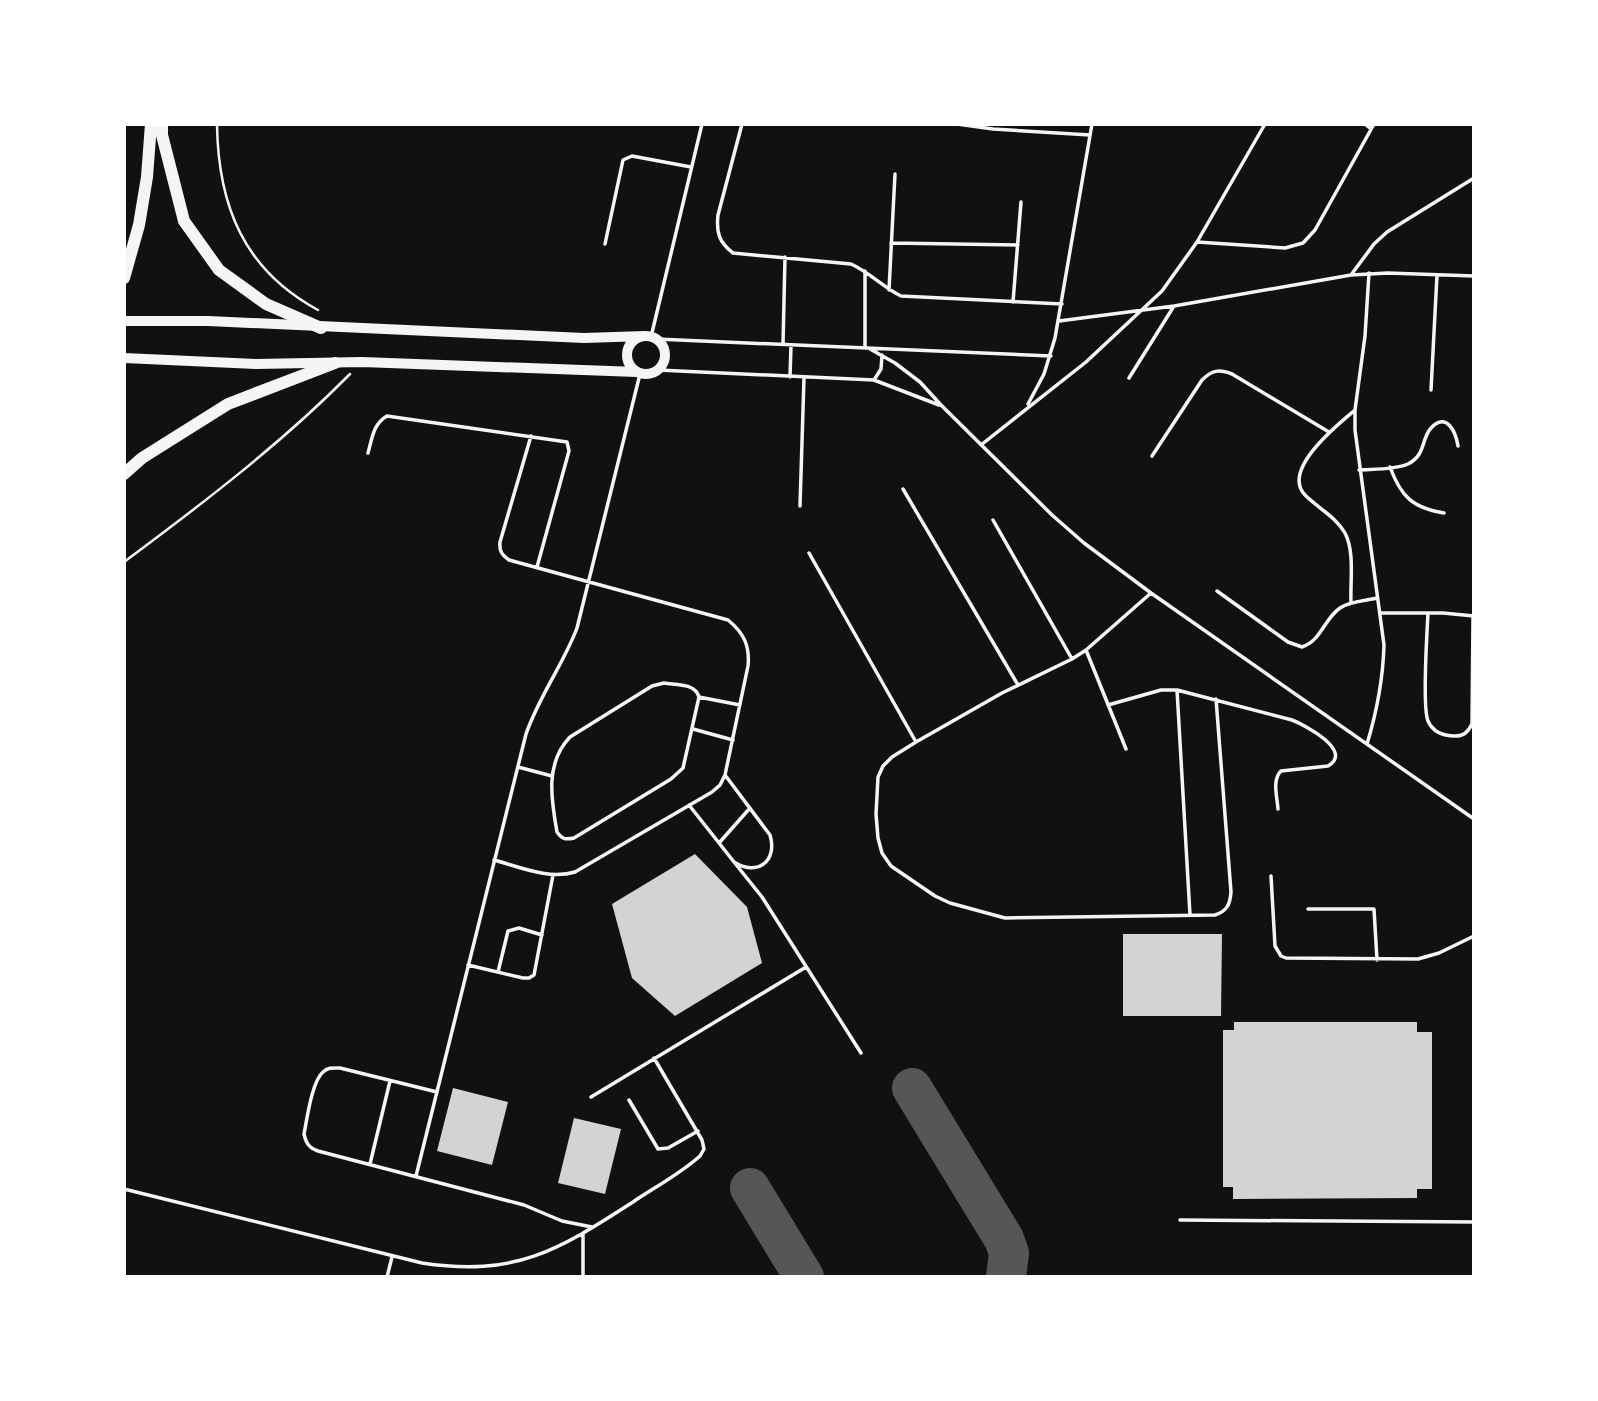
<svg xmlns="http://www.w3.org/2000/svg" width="1598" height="1401" font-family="Roboto,sans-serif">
<rect width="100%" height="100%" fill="#111"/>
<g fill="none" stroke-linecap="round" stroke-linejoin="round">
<!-- taxiway -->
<path stroke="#565656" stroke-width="40" d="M912 1088 1004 1239 1009 1253 1006 1277
M750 1188 804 1277"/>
</g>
<!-- building -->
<path fill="#d3d3d3" d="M695 854 747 907 762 963 675 1016 632 978 612 904Z
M1123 934H1222L1221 1016H1123Z
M1234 1022H1417V1032H1432V1189H1417V1198L1233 1199V1187H1223V1030H1234Z
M453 1088 508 1102 492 1165 437 1151Z
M574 1118 621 1129 605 1194 558 1183Z"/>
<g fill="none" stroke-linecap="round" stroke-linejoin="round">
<!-- path -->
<path stroke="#f5f5f5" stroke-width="2.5" d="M217 124C218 206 244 270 318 310
M124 562C202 504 282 443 350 374"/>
<!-- service -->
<path stroke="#f5f5f5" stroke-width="3.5" d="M742 124 718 215C716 233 719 242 733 253L851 264C869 272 883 287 901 296L1062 304
M957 124 993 129 1090 135
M1365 124 1371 129
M1197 242 1285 248 1303 243 1315 230 1374 124
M891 243 1018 245
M605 244 623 160 632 156 691 167
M1351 275 1374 244 1387 232 1474 178
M889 290 895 174
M1013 302 1021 202
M1059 321 1174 306 1351 275 1388 273 1474 276
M651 337 702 124
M656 339 1051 356
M783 344 785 257
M865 348V271
M870 349 895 363 920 382 941 405 1052 515 1084 543 1151 593 1474 819
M658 370 874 380 939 405
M790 377 791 345
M1129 378 1174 306
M874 380 881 369 882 355
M1431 390 1437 275
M1028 404 1044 374 1055 338 1092 124
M981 445 1086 362 1162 291 1197 242 1265 124
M368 453C372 439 373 424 387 416L567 442 569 451 537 567
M1152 456 1202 380C1212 370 1219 369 1232 374L1329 432
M1390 467C1401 497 1413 508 1444 513
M1359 470C1374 469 1394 470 1408 464 1426 455 1421 439 1431 428 1447 411 1456 433 1458 446
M903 489 1018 685
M800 506 804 378
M993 520 1072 659
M809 553 916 742
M1217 591 1288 642 1302 647C1321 641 1324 619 1340 608 1350 601 1365 601 1377 598
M1151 593 1086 650 1072 659 1002 693 916 742 892 757 883 766 878 777 876 814 878 838 882 853 891 866 935 896 950 903 1005 918 1215 915C1227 911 1230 905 1231 892L1216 699
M1351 603C1350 582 1355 552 1345 533 1336 517 1318 508 1305 495 1281 470 1337 425 1355 410
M1381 613H1443L1474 616
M1428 613C1427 634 1422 707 1428 721 1433 732 1444 736 1455 736 1464 736 1468 732 1472 724L1473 616
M1086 650 1126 749
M664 683C676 685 695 683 699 697L683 768 671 779 574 838C565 840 562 839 557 832 551 799 545 763 570 737L652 686Z
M1177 690 1190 915
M699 697 740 705
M1108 705 1161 690H1177L1292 720C1305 725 1354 751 1328 766L1281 771C1272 780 1277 796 1278 809
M693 729 733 740
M1367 744C1377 711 1383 680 1384 645L1355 430V410L1365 336 1369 273
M518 767 552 776
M689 805 734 862C757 877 778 861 770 835L725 775
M719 843 750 808
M494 860C520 867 549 880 575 872L712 792 720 785 725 775 748 666C750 646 744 633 728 620L509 560C502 555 499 551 500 542L531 436
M734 862 762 897 861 1053
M1271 876 1275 946 1281 956 1286 958 1418 959 1439 953 1474 936
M1308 909H1374L1377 960
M468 965 523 978H529L534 975 553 875
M498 972 508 931 519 928 542 935
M437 1092 340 1068C334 1068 328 1067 323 1072 312 1081 307 1119 304 1134 306 1143 309 1148 318 1151L524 1205 562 1221 592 1227
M591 1097 806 967
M629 1100 658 1149 668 1148 698 1131
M370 1164 390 1081
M416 1176 526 734C539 696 563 665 577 628L640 374
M124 1189 422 1263C515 1277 557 1251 633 1202 655 1187 680 1174 700 1156L704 1149 702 1140 654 1058
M1180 1220 1474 1222
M387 1277 392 1257
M583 1277V1234"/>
<!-- secondary -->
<path stroke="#f5f5f5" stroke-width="10" d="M124 321H208L584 338 645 336
M627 355a19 19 0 1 1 38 0a19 19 0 1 1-38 0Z
M124 358 256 364 362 362 637 372"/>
<!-- trunk -->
<path stroke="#f5f5f5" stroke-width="12" d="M162 124V135L184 221 219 270 266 304 321 328
M124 278 139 225 147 177 151 124
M124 474 142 458 228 404 335 363"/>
</g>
<!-- border -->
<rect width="1598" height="1401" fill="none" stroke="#ffffff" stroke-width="252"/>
</svg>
